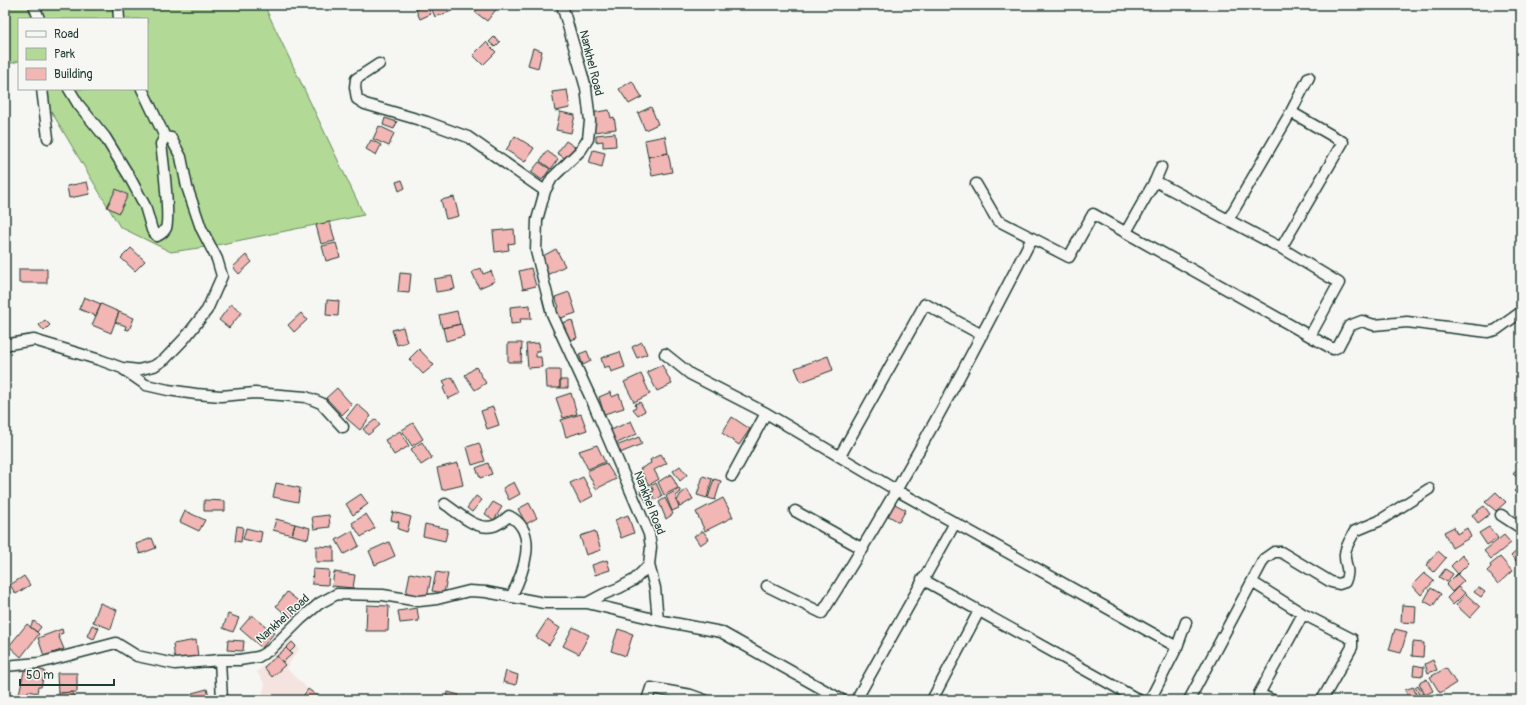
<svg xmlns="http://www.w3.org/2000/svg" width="1526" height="705" font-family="Pangolin,sans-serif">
<rect width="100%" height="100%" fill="#f6f6f2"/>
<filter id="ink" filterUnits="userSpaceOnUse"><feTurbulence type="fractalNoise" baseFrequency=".025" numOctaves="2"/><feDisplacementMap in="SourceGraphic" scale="8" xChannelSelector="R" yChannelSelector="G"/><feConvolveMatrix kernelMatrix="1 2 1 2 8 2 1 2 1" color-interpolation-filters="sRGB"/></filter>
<g filter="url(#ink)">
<!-- built -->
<path fill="#f5e3df" d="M291 639 299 649 286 668 307 688 297 700H261L265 684 257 672Z"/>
<!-- green -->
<path fill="#b2d995" stroke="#688b64" d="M5 5H264L364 215 212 246 171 252 120 227 38 89H147V19H19V61L5 65Z"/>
<!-- building -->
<path fill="#f2b6b4" stroke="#1f3d34" d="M427 5 431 14 420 19 416 10Z
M430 5H450L452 11 435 17Z
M481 5H496L498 7 487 21 475 12Z
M494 37 500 42 495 47 489 42Z
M486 42 496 52 483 65 473 55Z
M533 48 542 51 538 68 528 65Z
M632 81 642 97 629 104 619 89Z
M567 90 570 108 555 111 552 92Z
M651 107 658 124 645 130 638 113Z
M609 110 611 118 614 117 616 129 594 132 591 113Z
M560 112 575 115 571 133 556 130Z
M385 118 397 122 394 129 383 125Z
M379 126 394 133 389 146 373 139Z
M615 133 616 146 603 147V141L596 142V135Z
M515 136 534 148 525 162 506 150Z
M665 136 668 153 648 157 645 140Z
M371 140 381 145 376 155 366 149Z
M566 141 575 147 566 159 557 153Z
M593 150 605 153 602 167 589 163Z
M547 151 558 159 551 169 540 161Z
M668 153 672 172 652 176 648 157Z
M539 162 550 169 542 180 531 172Z
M402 180 405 188 399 191 396 182Z
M87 182 90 194 69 198 67 186Z
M116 189 128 195 119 213 107 207Z
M454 197 459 216 446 219 441 200Z
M330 222 335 241 321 244 316 225Z
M514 229 515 243 508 244 509 250 495 252 493 231Z
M336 243 340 257 326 261 322 246Z
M131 248 145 261 135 271 121 258Z
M556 249 565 266 547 275 539 258Z
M246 255 252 262 239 274 233 267Z
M481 268 483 274 491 271 495 281 479 288 472 272Z
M531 268 536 286 523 289 519 271Z
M19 269H47V283H19Z
M400 273 411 274 409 293 398 292Z
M452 276 455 289 436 292 434 279Z
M569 292 576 313 558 319 554 309 559 307 555 297Z
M84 297 101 304 96 316 79 309Z
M327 300 339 301 338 316 326 315Z
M101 304 119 312 111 333 92 325Z
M231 304 242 312 229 328 219 320Z
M530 305 531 319H520L521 323 511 324 510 307Z
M457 311 460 324 442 328 439 315Z
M119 312 134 318 129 330 125 329 126 326 115 322Z
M301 313 307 320 294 332 288 325Z
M45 320 50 325 44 331 39 325Z
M572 320 577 338 565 342 559 324Z
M461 324 464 336 446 341 443 328Z
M403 327 407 342 397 345 392 330Z
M642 342 647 354 637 358 632 347Z
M508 343H522L521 362H508Z
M539 343 540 351H536V357H541L542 367 528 368 526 344Z
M419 349 434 365 423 374 409 359Z
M587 351 591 361 583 365 579 354Z
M620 352 625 367 611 372 609 366 604 368 601 358Z
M828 356 833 370 801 382 795 368Z
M662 365 672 384 657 391 647 372Z
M476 367 486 383 475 390 465 375Z
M546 370H560V388H547Z
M641 374 650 394 634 402 624 382Z
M452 377 460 393 448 399 443 388 446 386 443 381Z
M560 380H568V388H560Z
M337 388 352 405 342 415 326 398Z
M611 392 612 397 619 394 624 408 604 414 599 397Z
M571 393 577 414 563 418 556 398Z
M640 402 645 411 638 415 633 409 636 407 635 404Z
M357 404 371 416 360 430 346 418Z
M493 407 499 425 487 429 481 411Z
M581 414 587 430 566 437 561 420Z
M732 417 750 429 739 445 722 433Z
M376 419 380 425 368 435 363 429Z
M631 421 637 434 615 444 609 431Z
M413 423 423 439 412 446 402 430Z
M400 431 409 446 394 455 385 440Z
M639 437 642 444 620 453 616 446Z
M422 442 432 458 421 465 411 449Z
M479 443 485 461 472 465 467 447Z
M597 445 605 462 588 469 579 451Z
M661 454 667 463 654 470 659 479 649 485 640 469 651 463 650 460Z
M458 463 463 485 442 490 437 468Z
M488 463 492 474 480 478 476 468Z
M606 463 616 479 596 489 587 471Z
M1521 465V480L1513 474Z
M680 466 687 475 680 481 673 471Z
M671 474 678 488 664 495 658 482Z
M703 476 712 479 707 498 697 495Z
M583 477 593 496 580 503 570 483Z
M714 479 721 481 715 500 708 498Z
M514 482 520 494 509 500 503 488Z
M276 483 300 488 298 502 273 497Z
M656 483 662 496 655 500 651 492 654 491 651 486Z
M1521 485V498L1514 491Z
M649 487 650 490 649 492 653 501 647 503 640 491Z
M679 489 681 492 676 496V499L679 508 672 511 666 496Z
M687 489 693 499 680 507 677 501 680 495Z
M1496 492 1506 502 1496 511 1485 502Z
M361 494 368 504 353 515 346 504Z
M476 496 482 500 472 512 467 508Z
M665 498 673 514 666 519 659 502Z
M723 498 733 517 705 531 696 512Z
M204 500 225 501V511H204Z
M493 502 502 507 494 520 485 514Z
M529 503 537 518 526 524 518 509Z
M893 503 906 510 899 522 887 515Z
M1484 506 1490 514 1478 523 1472 515Z
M185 511 205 520 199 531 180 522Z
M393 512 411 517 407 532 398 529 399 522 391 520Z
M366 514 375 528 361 537 352 523Z
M329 515 330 527 314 529 312 517Z
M628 515 634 533 621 538 615 520Z
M276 519 295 524 292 535 273 530Z
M295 524 310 528 308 539 292 535Z
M425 524 448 529 445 541 423 536Z
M237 526 243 527 241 542 235 541Z
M1454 527 1457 534 1467 528 1471 537 1452 548 1444 532Z
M1489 527 1498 538 1487 545 1479 533Z
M246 528 262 532 260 543 243 539Z
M352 531 359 546 344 554 336 540Z
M595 531 601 550 586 555 580 536Z
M703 531 709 539 700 545 694 536Z
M1504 535 1511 543 1491 559 1484 551Z
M152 538 156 548 140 554 136 544Z
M389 542 395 556 375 565 369 551Z
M316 546 334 547V562H316Z
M1521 547V565H1520L1511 556Z
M1438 551 1446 558 1434 572 1426 565Z
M1462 555 1469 563 1458 574 1451 566Z
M1500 557 1512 571 1498 584 1487 571 1491 567 1490 565Z
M607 560 610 570 595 575 592 565Z
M313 569 329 570 328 585 312 584Z
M1445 569 1453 574 1447 582 1439 577Z
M334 572 355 575 353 588 332 586Z
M436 572 448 574 444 593 432 591Z
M410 573 431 577 427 598 406 594Z
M1424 573 1434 581 1421 595 1412 585Z
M1457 574 1464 581 1452 592 1446 585Z
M24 576 30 585 16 594 10 585Z
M1458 587 1465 593 1453 605 1447 598Z
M1478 587 1485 592 1481 597 1474 592Z
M1431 588 1441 594 1433 606 1424 601Z
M287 592 302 604 290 618 276 606Z
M1466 594 1480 607 1470 618 1456 605Z
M100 603 117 610 111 629 93 622Z
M367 605 389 606 388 631H366Z
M1402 605 1416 606 1415 623 1401 622Z
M417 608 419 621 400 623 398 611Z
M228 614 239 618 233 632 223 628Z
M252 615 274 633 262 648 240 629Z
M547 620 560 628 549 645 536 637Z
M34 621 41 627 37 632 30 627Z
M27 624 39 634 21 657 9 646Z
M92 625 99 628 94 639 87 636Z
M573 627 589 635 579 654 563 646Z
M62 629 63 633 58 635 64 649 44 656 38 638Z
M618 629 633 634 626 656 611 651Z
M1395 629 1407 632 1401 653 1389 650Z
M196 640 198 657 175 661 173 644Z
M228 640 244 641 243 651 227 650Z
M292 642 296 646 290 652 286 648Z
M1413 642 1424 643 1423 657 1412 656Z
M286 648 292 654 283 662 277 656Z
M277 656 285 665 272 677 264 667Z
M1433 660 1437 670 1428 673 1425 664Z
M1414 665 1424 667 1423 676 1413 675Z
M25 667 45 671 41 687H38L37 693 28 691 27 696 19 694Z
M1446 668 1456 683 1440 693 1430 677Z
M506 671 518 675 516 685 503 682Z
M57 673H77V692L58 693Z
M1427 679 1433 691 1425 695 1419 683Z
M1418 685 1423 694 1420 696 1415 687Z
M1413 687 1418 698 1410 700 1405 690Z
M207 689 210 700H193L192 693Z
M308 689 319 697 317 700H300Z
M73 692V700H58V693Z
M448 692 459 695 457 700H446Z
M1434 694 1438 700H1425Z"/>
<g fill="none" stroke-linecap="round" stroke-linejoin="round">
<defs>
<path id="street" d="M34 5 39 19
M118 5 119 19
M379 64 356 79 355 87 357 99 365 104 427 122 468 137 545 191
M42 89 48 138
M142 89 165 137
M1155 181 1281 248 1339 283 1310 336
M976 184 997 220 1069 257 1093 214 1333 349 1338 347 1349 326 1362 321 1374 325 1407 322 1488 332 1496 330 1521 312
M1228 220 1291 112 1309 77
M1126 232 1155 181 1161 167
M1281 248 1343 142 1291 112
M5 346 9 344 34 340 100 360 122 368 138 370 154 366 165 359 185 338 207 310 222 276 217 259 201 228 187 187 181 157 171 138 165 137 161 144C163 158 170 218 166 228 164 232 161 234 157 236L152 230 145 206 129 176 105 137 78 104 69 89
M665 354 690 374 766 413 896 490 1177 647
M123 369 146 385 168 390 196 394 221 396 255 393 306 397 321 403 343 427
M840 456 925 304 982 335
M732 476 766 413
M445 504C458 513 477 531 493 526 499 525 505 519 509 516 540 531 523 574 511 597
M795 511 863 549
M1501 515 1521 528
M649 565 655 588 658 620
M922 579 1139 700
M1252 582 1303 614 1352 639V647L1322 700
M767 586 822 613C899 492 967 365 1032 238
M587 603 658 620 721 632 842 700
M5 666 39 663 116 643 137 656 175 664 220 660
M222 700 220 660H239L258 657 270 650 301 619 320 603 337 594 383 595 419 601 437 599 469 591 486 592 544 603H587L604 594 619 588 634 580 649 565 651 547 649 534 594 405 552 314 536 251 537 220 545 191 552 178 581 150 588 139 590 121 586 88 562 5
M647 700 651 688 691 695 705 700
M856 700 955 523
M932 700 979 611
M1150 700 1177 647 1186 622
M1189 700 1264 559 1274 552H1281L1331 582 1339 584 1345 582C1351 569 1344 565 1345 554 1345 547 1352 537 1355 531L1379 521 1429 489
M1272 700 1259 694 1303 614"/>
</defs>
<!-- street casing -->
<use href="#street" stroke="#1f3d34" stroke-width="13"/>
<!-- street -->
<use href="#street" stroke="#f6f6f2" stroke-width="10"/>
</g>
</g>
<g text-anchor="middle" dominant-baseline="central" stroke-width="3" stroke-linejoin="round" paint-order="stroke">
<!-- street labels -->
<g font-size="12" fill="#1f3d34" stroke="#f6f6f2">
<text transform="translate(591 63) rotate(76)">Nankhel Road</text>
<text transform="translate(649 503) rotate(69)">Nankhel Road</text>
<text transform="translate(283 619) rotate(-42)">Nankhel Road</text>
</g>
</g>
<!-- margin -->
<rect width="1526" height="705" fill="none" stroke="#f6f6f2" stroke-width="20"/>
<rect x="10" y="10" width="1506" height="685" fill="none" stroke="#1f3d34" stroke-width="1.5" filter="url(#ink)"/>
<!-- legend -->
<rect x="18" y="18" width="130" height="72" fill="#f6f6f2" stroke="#a0aca6"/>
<rect x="26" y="31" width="20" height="6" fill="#f6f6f2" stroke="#a0aca6"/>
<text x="54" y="38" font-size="12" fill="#1f3d34">Road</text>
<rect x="26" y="48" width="20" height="12" fill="#b2d995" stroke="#a0aca6"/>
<text x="54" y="58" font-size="12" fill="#1f3d34">Park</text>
<rect x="26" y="68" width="20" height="12" fill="#f2b6b4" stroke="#a0aca6"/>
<text x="54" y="78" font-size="12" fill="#1f3d34">Building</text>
<!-- scale -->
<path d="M20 679v6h94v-6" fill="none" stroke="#1f3d34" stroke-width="2"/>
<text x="26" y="679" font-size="12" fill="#1f3d34" stroke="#f6f6f2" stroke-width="3" paint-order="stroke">50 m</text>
</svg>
